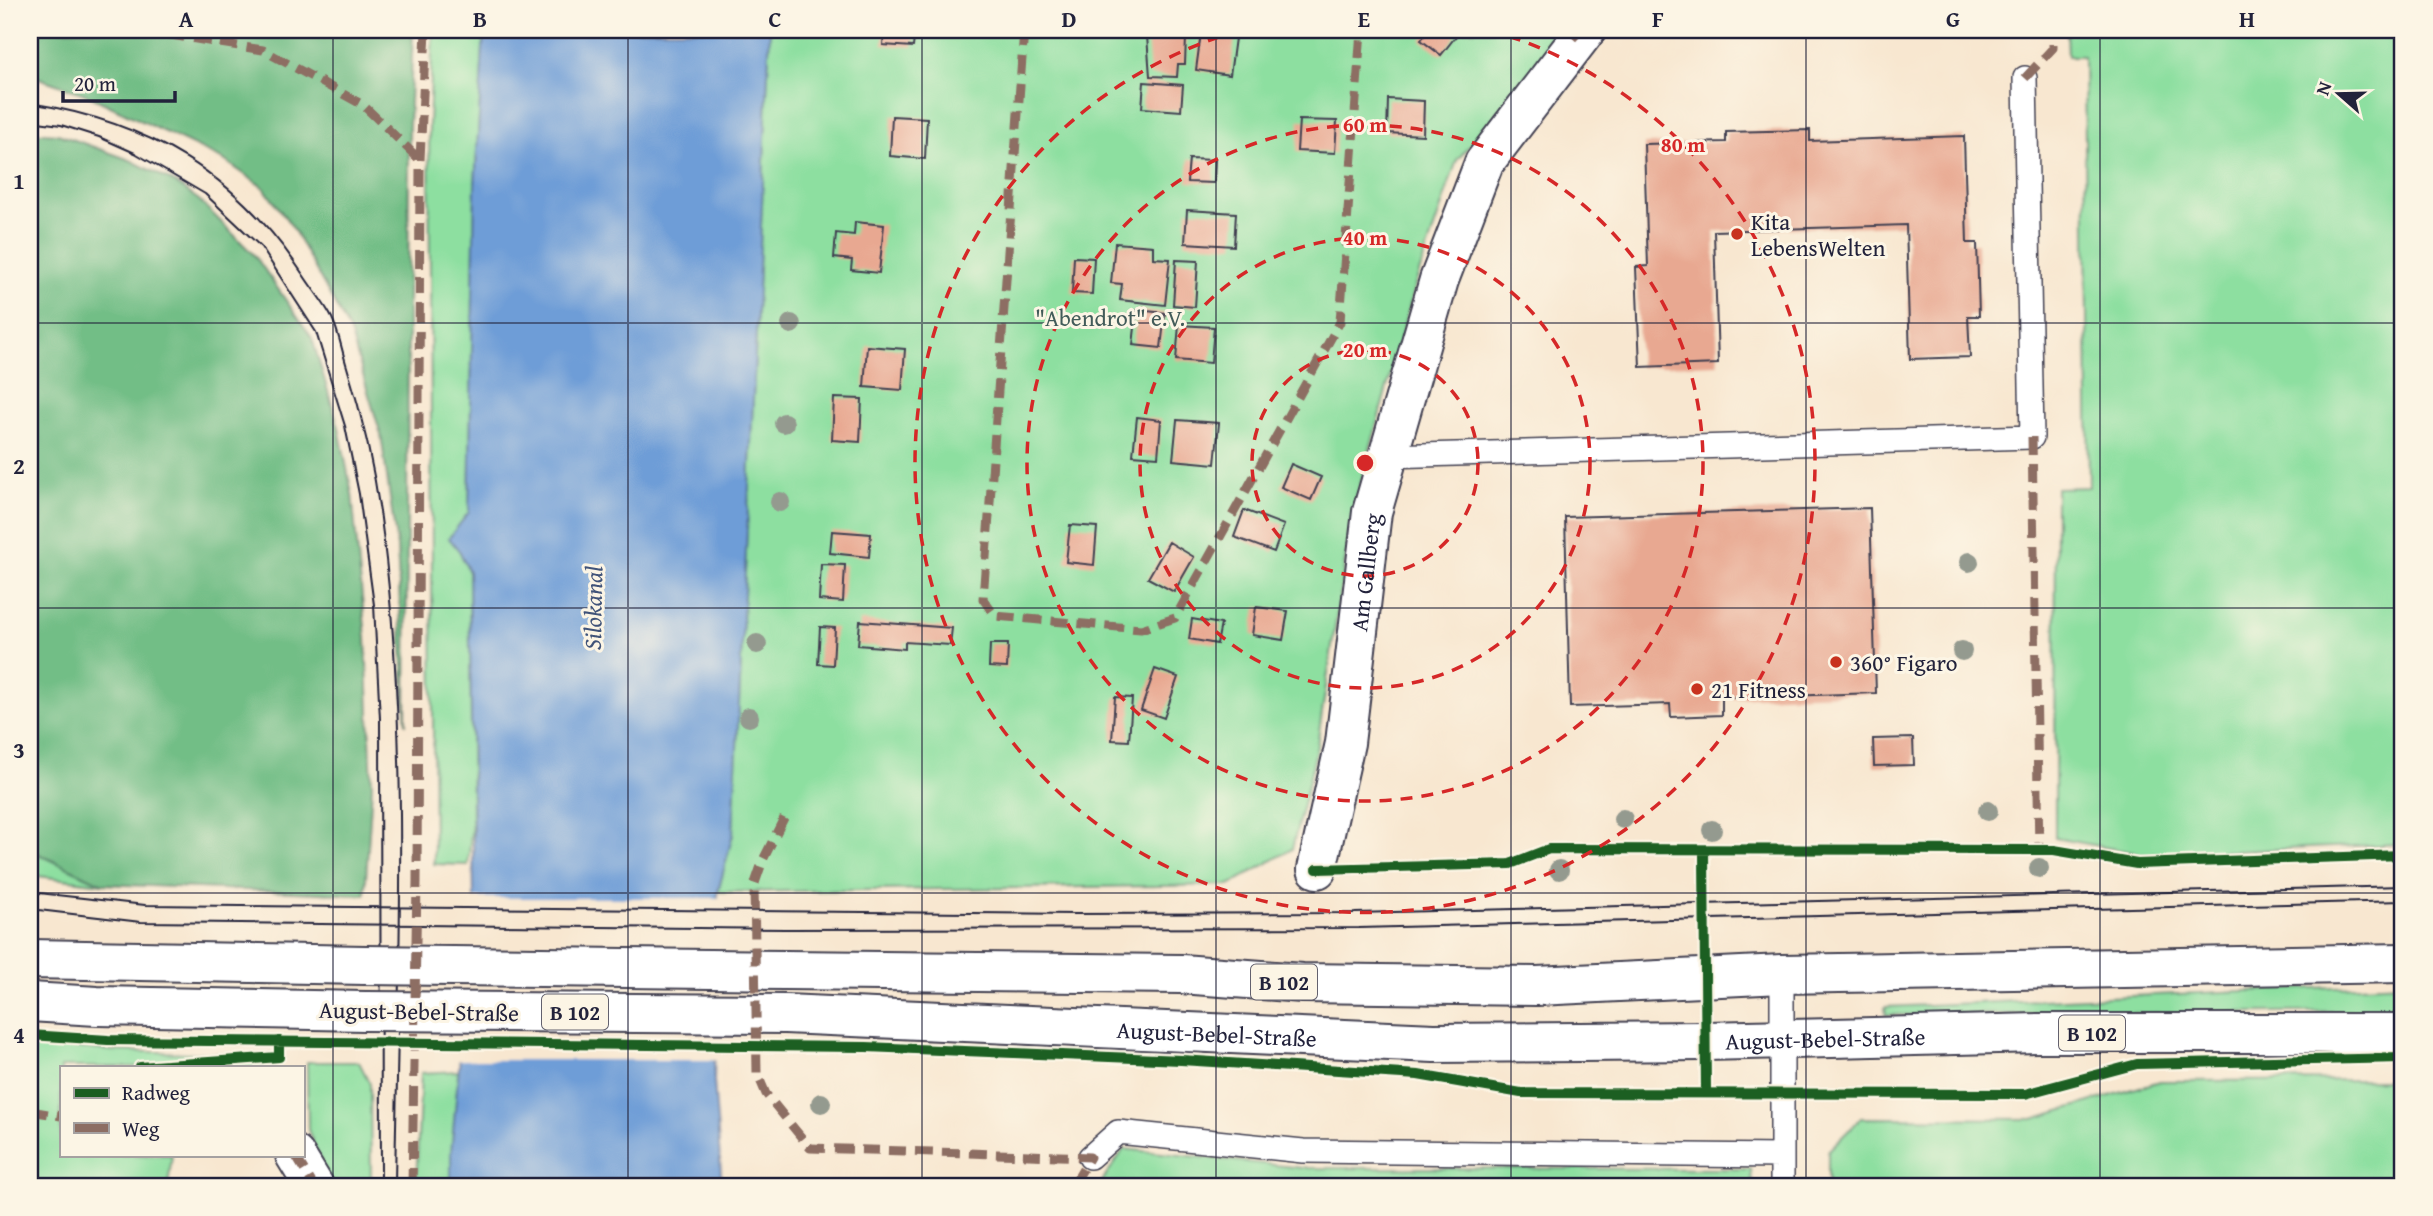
<svg xmlns="http://www.w3.org/2000/svg" width="2433" height="1216" font-family="'Gentium Book Plus',serif">
<rect width="100%" height="100%" fill="#fcf5e5"/>
<filter id="ink" filterUnits="userSpaceOnUse"><feTurbulence type="fractalNoise" baseFrequency=".0143" numOctaves="2"/><feDisplacementMap in="SourceGraphic" scale="14" xChannelSelector="R" yChannelSelector="G"/><feConvolveMatrix kernelMatrix="1 2 1 2 8 2 1 2 1" color-interpolation-filters="sRGB"/></filter>
<filter id="wash" filterUnits="userSpaceOnUse"><feTurbulence type="fractalNoise" baseFrequency=".00686" numOctaves="4" result="noise"/><feDisplacementMap in="SourceGraphic" scale="28" xChannelSelector="R" yChannelSelector="G"/><feGaussianBlur stdDeviation="1.57" result="paint"/><feColorMatrix in="noise" values="0 0 0 0 0 0 0 0 0 0 0 0 0 0 0 0 0 1.4 0 .05"/><feComposite in="paint" operator="in"/></filter>
<g filter="url(#wash)">
<rect width="100%" height="100%" fill="#f8e7d0"/>
<!-- green -->
<path fill="#8ddfa0" stroke="#58806e" stroke-width="2" d="M433 30H484L475 185 469 512 449 538 460 552 469 572 472 822 468 865 434 864 429 126Z
M770 30H1571L1457 160 1415 285 1352 515 1316 752 1292 849 1229 885 718 892 733 834Z
M2067 30H2403V844L2147 855 2055 838 2056 488 2089 487 2084 56H2068Z
M30 850 103 884 30 875Z
M2403 984V1011L1886 1015 1885 1007Z
M30 1044 115 1051 273 1055 274 1067H61V1155H172L168 1186H30Z
M307 1062H359L370 1084 371 1186H331L308 1130Z
M458 1071 451 1186H416L421 1073Z
M2403 1080V1186H1828V1151L1861 1118 2033 1119 2160 1081Z
M1124 1149 1302 1168 1751 1169 1752 1186H1099Z"/>
<!-- forest -->
<path fill="#72be86" stroke="#4a7060" stroke-width="2" d="M30 30H413L409 126 406 725 397 547 381 435 350 332 293 228 264 188 224 160 85 94 30 75Z
M30 132 58 134 130 160 174 182 199 200 255 256 312 338 339 428 352 494 366 638 372 786 365 895 103 884 30 850Z"/>
<!-- water -->
<path fill="#6e9dd7" stroke="#486089" stroke-width="2" d="M484 30H770L733 834 718 892 714 1081 722 1186H451V1153L474 905 469 572 460 552 449 538 469 512 475 185Z"/>
<!-- pier -->
<path fill="#f8e7d0" d="M470 898H722L718 1060H455Z"/>
<g id="blocks">
<!-- building -->
<path fill="#e8a891" d="M884 30H915L913 47 883 45Z
M1429 30H1448L1456 36 1441 55 1421 40Z
M1201 33 1235 38 1230 75 1196 70Z
M1147 36 1186 37 1185 64H1178L1177 77 1150 76Z
M1144 82 1183 85 1181 111 1142 108Z
M1388 99 1424 101 1423 135 1387 133Z
M892 116 927 118 925 159 890 156Z
M1299 120 1337 121 1335 153 1297 151Z
M1810 130V141L1964 136 1967 243H1977L1979 316H1968L1970 357 1910 359 1906 225 1714 231 1718 364 1640 367 1636 267 1648 266 1644 144 1726 142V132Z
M1189 159 1215 160 1214 183 1187 182Z
M1187 210 1236 213 1234 246 1185 243Z
M855 222 884 225 879 273 851 270 852 260 834 258 836 233 854 235Z
M1115 243 1153 246V258L1170 259 1165 305 1120 300 1122 284 1111 283Z
M1074 257 1094 258 1092 294 1072 293Z
M1176 260 1198 261 1195 307 1173 305Z
M1137 310 1165 313 1161 348 1133 345Z
M1179 325 1214 327 1211 363 1176 360Z
M867 346 905 349 902 390 864 387Z
M834 398 862 399 860 442 832 440Z
M1137 417 1161 420 1158 457 1133 455Z
M1177 420 1219 423 1215 464 1173 460Z
M1291 464 1321 477 1311 500 1281 487Z
M1870 508 1876 693 1722 698V715L1671 717 1670 704 1570 707 1565 517Z
M1244 510 1284 525 1274 552 1234 537Z
M1070 525 1097 527 1094 565 1066 562Z
M832 531 871 534 869 557 830 553Z
M1169 542 1194 557 1174 592 1148 578Z
M821 564 845 565 843 602 819 600Z
M1256 607 1288 611 1283 640 1252 635Z
M1192 619 1221 624 1217 644 1189 639Z
M860 621 952 628 950 645 905 642V649L858 645Z
M820 627 835 628 833 665 818 664Z
M990 644H1008L1007 668 989 667Z
M1155 669 1178 677 1164 718 1141 710Z
M1115 697 1132 698 1129 741 1112 740Z
M1913 738 1914 765 1874 766 1873 739Z"/>
</g>
</g>
<g filter="url(#ink)">
<use href="#blocks" fill-opacity="0" stroke="#424051" stroke-width="2"/>
<g fill="none" stroke-linecap="round" stroke-linejoin="round">
<defs>
<path id="service" d="M1387 456 2032 437 2025 78
M1782 974V1186
M1090 1157 1118 1132 1303 1151 1782 1156"/>
<g id="minor">
<path id="s1" d="M1317 869 1345 743 1372 512 1439 280 1484 163 1586 30"/>
<path d="M295 1155 314 1186"/>
</g>
<g id="primary">
<path d="M30 959 365 965"/>
<path d="M785 970 1181 974 1302 983 1537 986 1782 974 2403 963"/>
<path d="M30 1002 97 1006 365 1011"/>
<path id="s2" d="M785 1014 1434 1043 1706 1041 2039 1033H2403"/>
</g>
</defs>
<!-- service casing -->
<use href="#service" stroke="#424051" stroke-width="26"/>
<!-- minor casing -->
<use href="#minor" stroke="#424051" stroke-width="42"/>
<!-- primary casing -->
<use href="#primary" stroke="#424051" stroke-width="42"/>
<!-- service -->
<use href="#service" stroke="#fff" stroke-width="23"/>
<!-- minor -->
<use href="#minor" stroke="#fff" stroke-width="38"/>
<!-- primary -->
<use href="#primary" stroke="#fff" stroke-width="38"/>
<!-- tram -->
<path stroke="#22223b" stroke-width="2" d="M30 103C150 122 237 174 304 276 313 290 325 304 332 318 339 333 342 351 347 367 364 422 376 476 383 534 410 750 398 969 395 1186
M30 121 61 125 99 137 135 153 205 194 261 247 316 332 345 426 359 494 374 605 380 719 381 1186
M30 892 145 905 1074 914 1355 913 2403 886
M30 909 141 922 786 929 1359 928 2403 901"/>
<defs>
<path id="primary-bridge" d="M365 965 785 970
M365 1011 785 1014"/>
</defs>
<!-- primary-bridge casing -->
<use href="#primary-bridge" stroke="#424051" stroke-width="42" stroke-linecap="butt"/>
<!-- primary-bridge -->
<use href="#primary-bridge" stroke="#fff" stroke-width="38"/>
<!-- quiet -->
<path stroke="#8d6e63" stroke-width="9" stroke-dasharray="18 9" stroke-linecap="butt" d="M140 30 263 50 363 105 420 160
M1024 30 983 599 995 616 1141 629 1175 618 1340 322 1361 30
M1570 30 1579 38
M2025 78 2053 48V30
M2032 437 2039 851
M784 818 763 860 754 886 757 1073 766 1094 810 1148 1090 1157 1073 1186
M30 1111 61 1116
M295 1155 314 1186
M412 1186 417 881 420 160 426 30"/>
<defs>
<path id="cycleway" d="M1704 851 1706 1093
M1317 869 1510 864 1549 849 2054 850 2137 864 2403 855
M30 1035 108 1040 866 1047 1181 1060 1418 1075 1521 1093 2025 1094 2137 1064 2403 1058
M140 1067 279 1057V1041"/>
</defs>
<!-- cycleway casing -->
<use href="#cycleway" stroke="#fcf5e5" stroke-width="15"/>
<!-- cycleway -->
<use href="#cycleway" stroke="#1b5e20" stroke-width="10"/>
</g>
<!-- trees -->
<g fill="#949a8f">
<circle cx="791" cy="324" r="10"/>
<circle cx="784" cy="423" r="10"/>
<circle cx="780" cy="502" r="10"/>
<circle cx="1969" cy="562" r="10"/>
<circle cx="757" cy="644" r="10"/>
<circle cx="1962" cy="651" r="10"/>
<circle cx="749" cy="717" r="10"/>
<circle cx="1988" cy="811" r="10"/>
<circle cx="1623" cy="819" r="10"/>
<circle cx="1712" cy="830" r="10"/>
<circle cx="2039" cy="868" r="10"/>
<circle cx="1559" cy="870" r="10"/>
<circle cx="821" cy="1103" r="10"/>
</g>
</g>
<!-- grid -->
<path fill="none" stroke="#22223b" stroke-width="2" stroke-opacity="0.55" d="M333 30V1186M628 30V1186M922 30V1186M1216 30V1186M1511 30V1186M1806 30V1186M2100 30V1186M30 323H2403M30 608H2403M30 893H2403"/>
<!-- distance rings -->
<g fill="none" stroke="#d62828" stroke-width="3.5" stroke-dasharray="12 9">
<circle cx="1365" cy="463" r="113"/>
<circle cx="1365" cy="463" r="225"/>
<circle cx="1365" cy="463" r="338"/>
<path d="M1489 30A450 450 0 1 1 1241 30"/>
</g>
<!-- markers -->
<g fill="#c8321e" stroke="#fcf5e5" stroke-width="2.5">
<circle cx="1737" cy="234" r="7"/>
<circle cx="1836" cy="662" r="7"/>
<circle cx="1697" cy="689" r="7"/>
</g>
<g text-anchor="middle" dominant-baseline="central" stroke-width="6" stroke-linejoin="round" paint-order="stroke">
<!-- shield labels -->
<g fill="#fcf5e5" stroke="#63616e" stroke-width="2">
<rect x="1251" y="964.5" width="66" height="35" rx="5"/>
<rect x="542" y="994.5" width="66" height="35" rx="5"/>
<rect x="2059" y="1015.5" width="66" height="35" rx="5"/>
</g>
<g font-size="21" font-weight="bold" fill="#22223b">
<text x="1284" y="982">B 102</text>
<text x="575" y="1012">B 102</text>
<text x="2092" y="1033">B 102</text>
</g>
<!-- poi labels -->
<g font-size="23" fill="#22223b" stroke="#fcf5e5" text-anchor="start">
<text x="1751" y="221">Kita<tspan x="1751" dy="26">LebensWelten</tspan></text>
<text x="1850" y="662">360° Figaro</text>
<text x="1711" y="689">21 Fitness</text>
</g>
<!-- park labels -->
<g font-size="23" fill="#425b59" stroke="#fcf5e5">
<text x="1110" y="317">"Abendrot" e.V.</text>
</g>
<!-- street labels -->
<g font-size="23" fill="#22223b" stroke="#fcf5e5">
<text stroke="none"><textPath href="#s1" startOffset="301">Am Gallberg</textPath></text>
<text transform="translate(419 1011) rotate(1)">August-Bebel-Straße</text>
<text stroke="none"><textPath href="#s2" startOffset="432">August-Bebel-Straße</textPath></text>
<text stroke="none"><textPath href="#s2" startOffset="1041">August-Bebel-Straße</textPath></text>
</g>
<!-- water labels -->
<g font-size="24" font-style="italic" fill="#405379" stroke="#fcf5e5">
<text transform="translate(593 608) rotate(-89)">Silokanal</text>
</g>
</g>
<circle cx="1365" cy="463" r="10" fill="#d62828" stroke="#fcf5e5" stroke-width="3.5"/>
<g font-size="21" text-anchor="middle" font-weight="bold" fill="#d62828" stroke="#fcf5e5" stroke-width="6" stroke-linejoin="round" paint-order="stroke">
<text x="1365" y="132">60 m</text>
<text x="1683" y="152">80 m</text>
<text x="1365" y="245">40 m</text>
<text x="1365" y="357">20 m</text>
</g>
<!-- margin -->
<rect width="2433" height="1216" fill="none" stroke="#fcf5e5" stroke-width="77"/>
<!-- legend -->
<rect x="60" y="1066" width="245" height="91" fill="#fcf5e5" stroke="#a5a1a1" stroke-width="2"/>
<rect x="74" y="1088" width="35" height="10" fill="#1b5e20" stroke="#a5a1a1" stroke-width="2"/>
<text x="122" y="1100" font-size="21" fill="#22223b">Radweg</text>
<rect x="74" y="1123" width="35" height="10" fill="#8d6e63" stroke="#a5a1a1" stroke-width="2"/>
<text x="122" y="1136" font-size="21" fill="#22223b">Weg</text>
<!-- north arrow -->
<g transform="translate(2339 94) rotate(290)" stroke="#fcf5e5" stroke-width="5" paint-order="stroke">
<path d="M0-5L12 26L0 18L-12 26Z" fill="#22223b"/>
<text y="-10" font-size="19" font-weight="bold" text-anchor="middle" fill="#22223b">N</text>
</g>
<!-- scale -->
<path d="M63 91v10h112v-10" fill="none" stroke="#22223b" stroke-width="3.5"/>
<text x="74" y="91" font-size="21" fill="#22223b" stroke="#fcf5e5" stroke-width="5" paint-order="stroke">20 m</text>
<rect x="38" y="38" width="2356" height="1140" fill="none" stroke="#22223b" stroke-width="2.5"/>
<g font-size="23" text-anchor="middle" font-weight="bold" fill="#22223b">
<text x="186" y="27">A</text>
<text x="480" y="27">B</text>
<text x="775" y="27">C</text>
<text x="1069" y="27">D</text>
<text x="1364" y="27">E</text>
<text x="1658" y="27">F</text>
<text x="1953" y="27">G</text>
<text x="2247" y="27">H</text>
<text x="19" y="189">1</text>
<text x="19" y="474">2</text>
<text x="19" y="758">3</text>
<text x="19" y="1043">4</text>
</g>
</svg>
